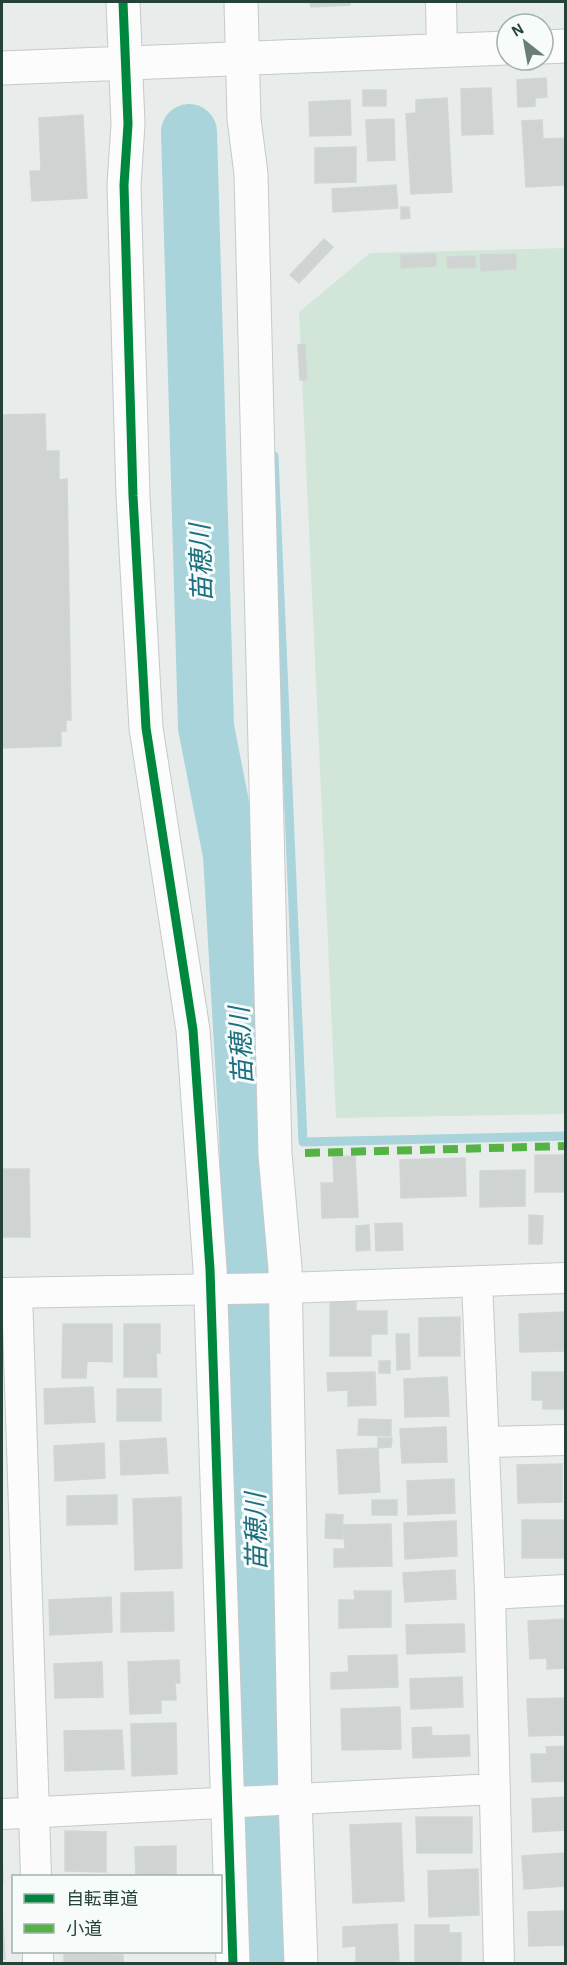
<svg xmlns="http://www.w3.org/2000/svg" width="567" height="1965" font-family="'Alegreya Sans','Noto Sans JP',sans-serif">
<rect width="100%" height="100%" fill="#e8edeb"/>
<!-- grass -->
<path fill="#d1e6d8" d="M565 248V1114L336 1118 299 312 370 253Z"/>
<g fill="none" stroke-linecap="round" stroke-linejoin="round">
<!-- stream -->
<path stroke="#a9d4db" stroke-width="9" d="M274 456 303 1142 566 1136"/>
<!-- river -->
<path stroke="#a9d4db" stroke-width="56" d="M189 132 206 727 231 855 247 1131 268 1964"/>
</g>
<!-- building -->
<path fill="#cfd4d2" stroke="#d1d6d4" stroke-width="1.5" d="M310 2H350V5L311 7Z
M546 78 547 97 535 98V106L518 107 517 80Z
M491 88 493 134 462 135 461 89Z
M363 90H386V106H363Z
M447 98 452 192 411 194 406 114 416 113V100Z
M350 100 351 135 310 136 309 102Z
M83 115 87 198 32 201 30 171H41L39 118Z
M394 119 395 160 368 161 366 120Z
M542 120 543 139 565 138 566 185 526 187 522 121Z
M356 147V182L315 183V148Z
M396 185 398 208 333 212 332 189Z
M401 207H409L410 218 401 219Z
M324 239 333 247 299 283 290 275Z
M436 254V266L401 268V255Z
M516 254V269L481 271 480 255Z
M475 256 476 267 448 268 447 257Z
M305 344 307 380H300L298 345Z
M45 414 46 451H59V480L67 479 71 720H66V731H61V746L2 748V415Z
M535 1155H566V1192H535Z
M355 1156 358 1217 322 1218 321 1183H334L333 1157Z
M465 1158 466 1196 401 1198 400 1160Z
M2 1169H29L30 1237H2Z
M525 1170V1206L480 1207V1171Z
M529 1215 543 1216 542 1244H529Z
M402 1223 403 1250 376 1251 375 1224Z
M369 1225 370 1250 356 1251V1226Z
M330 1302H356V1311H387V1334H371V1356H330Z
M566 1312V1351L520 1352 519 1314Z
M460 1317V1356H419V1318Z
M63 1324H112V1362L87 1361 86 1378H62Z
M124 1324H160V1353H156L157 1377H124Z
M396 1334H409L410 1369 397 1370Z
M379 1361H390V1373H379Z
M375 1372 376 1405 348 1406V1390L328 1391 327 1373Z
M532 1372H566V1409H543V1400H532Z
M447 1377 449 1416 405 1417 404 1379Z
M93 1387 95 1422 45 1424 44 1389Z
M117 1389H161V1421H117Z
M359 1419 391 1420V1436L358 1435Z
M446 1427 447 1462 402 1463 400 1429Z
M166 1438 168 1473 121 1475 120 1441Z
M378 1438H392L391 1447 378 1448Z
M104 1443 105 1478 55 1481 54 1446Z
M378 1448 380 1492 339 1494 337 1450Z
M562 1464V1502L518 1503 517 1465Z
M454 1479 455 1513 408 1515 407 1481Z
M117 1495V1524L67 1525V1496Z
M181 1497 182 1568 135 1570 133 1499Z
M372 1500H397V1515H372Z
M326 1514 343 1515 342 1539 325 1538Z
M522 1520H566V1558H522Z
M456 1521 457 1556 405 1559 404 1523Z
M391 1524 392 1566 334 1567V1549H345L343 1525Z
M455 1570 456 1599 405 1602 403 1573Z
M354 1591H391V1627L339 1628V1600H355Z
M173 1592 174 1631 121 1632V1593Z
M111 1597 112 1632 50 1635 49 1600Z
M566 1619V1668L547 1669V1658L530 1659 528 1621Z
M464 1624 465 1652 407 1654 406 1625Z
M397 1655 398 1687 331 1689V1673L349 1672 348 1656Z
M179 1660 180 1683H175L176 1700H161V1713L130 1714 128 1662Z
M102 1662 103 1697 55 1698 54 1664Z
M462 1677 463 1707 411 1709 410 1679Z
M566 1698V1735L529 1736 527 1699Z
M400 1707 401 1749 342 1750 341 1709Z
M176 1723 177 1774 132 1776 131 1724Z
M431 1727 432 1736 469 1735 470 1756 413 1758 412 1728Z
M122 1730 124 1769 65 1771 64 1731Z
M566 1746V1781L532 1782 531 1754H547L546 1747Z
M566 1797V1830L533 1832 532 1799Z
M416 1817H472V1853H417Z
M401 1823 404 1901 353 1903 350 1825Z
M65 1831 106 1832V1872L65 1871Z
M2 1841 3 1882H2Z
M176 1846V1876H136L135 1847Z
M566 1853V1886L524 1889 522 1856Z
M478 1869 479 1915 429 1917 428 1871Z
M2 1905 5 1959H2Z
M566 1911V1945L529 1946 528 1912Z
M397 1924 399 1962 356 1963V1946L343 1947V1927Z
M415 1925H449V1933H461V1963H415Z
M64 1954 123 1955V1964H64Z"/>
<g fill="none" stroke-linecap="round" stroke-linejoin="round">
<defs>
<path id="minor" d="M441 2 442 51
M477 1281 490 1594 499 1964
M2 1293 285 1288 566 1278
M17 1293 36 1876
M485 1442 566 1440
M490 1594 566 1590
M2 1814 495 1789
M38 1952V1964"/>
<path id="tertiary" d="M123 2 128 124 124 185 133 496 146 728 193 1030 210 1269 233 1964
M241 2 244 119 251 174 275 1154 285 1268 295 1799 301 1964
M543 47 566 46
M2 68 507 48"/>
</defs>
<!-- minor casing -->
<use href="#minor" stroke="#c5cac8" stroke-width="32"/>
<!-- tertiary casing -->
<use href="#tertiary" stroke="#c5cac8" stroke-width="35"/>
<!-- minor -->
<use href="#minor" stroke="#fcfcfc" stroke-width="30"/>
<!-- tertiary -->
<use href="#tertiary" stroke="#fcfcfc" stroke-width="33"/>
<!-- quiet -->
<path stroke="#55b346" stroke-width="8" stroke-dasharray="15 8" stroke-linecap="butt" d="M305 1153 566 1146"/>
<defs>
<path id="cycleway" d="M123 2 128 124 124 185 133 496 146 728 193 1030 210 1269 233 1964"/>
</defs>
<!-- cycleway casing -->
<use href="#cycleway" stroke="#f7fbf9" stroke-width="13"/>
<!-- cycleway -->
<use href="#cycleway" stroke="#00873e" stroke-width="9"/>
</g>
<g text-anchor="middle" dominant-baseline="central" stroke-width="6" stroke-linejoin="round" paint-order="stroke">
<!-- water labels -->
<g font-size="26" font-style="italic" fill="#1c6f80" stroke="#f7fbf9">
<text transform="translate(202 563) rotate(-92)">苗穂川</text>
<text transform="translate(242 1046) rotate(-93)">苗穂川</text>
<text transform="translate(257 1532) rotate(-91)">苗穂川</text>
</g>
</g>
<!-- border -->
<rect width="567" height="1965" fill="none" stroke="#24423a" stroke-width="6"/>
<!-- legend -->
<rect x="12" y="1875" width="210" height="78" fill="#f7fbf9" stroke="#a3b1ad" stroke-width="1.5"/>
<rect x="24" y="1894" width="30" height="9" fill="#00873e" stroke="#a3b1ad" stroke-width="1.5"/>
<text x="66" y="1905" font-size="18" fill="#24423a">自転車道</text>
<rect x="24" y="1924" width="30" height="9" fill="#55b346" stroke="#a3b1ad" stroke-width="1.5"/>
<text x="66" y="1935" font-size="18" fill="#24423a">小道</text>
<!-- north arrow -->
<g transform="translate(525 42) rotate(329)"><circle r="28" fill="#f7fbf9" stroke="#a3b1ad" stroke-width="1.5"/>
<path d="M0-4.5L10 22L0 15L-10 22Z" fill="#697e78"/>
<text y="-9" font-size="16" font-weight="bold" text-anchor="middle" fill="#24423a">N</text>
</g>
</svg>
